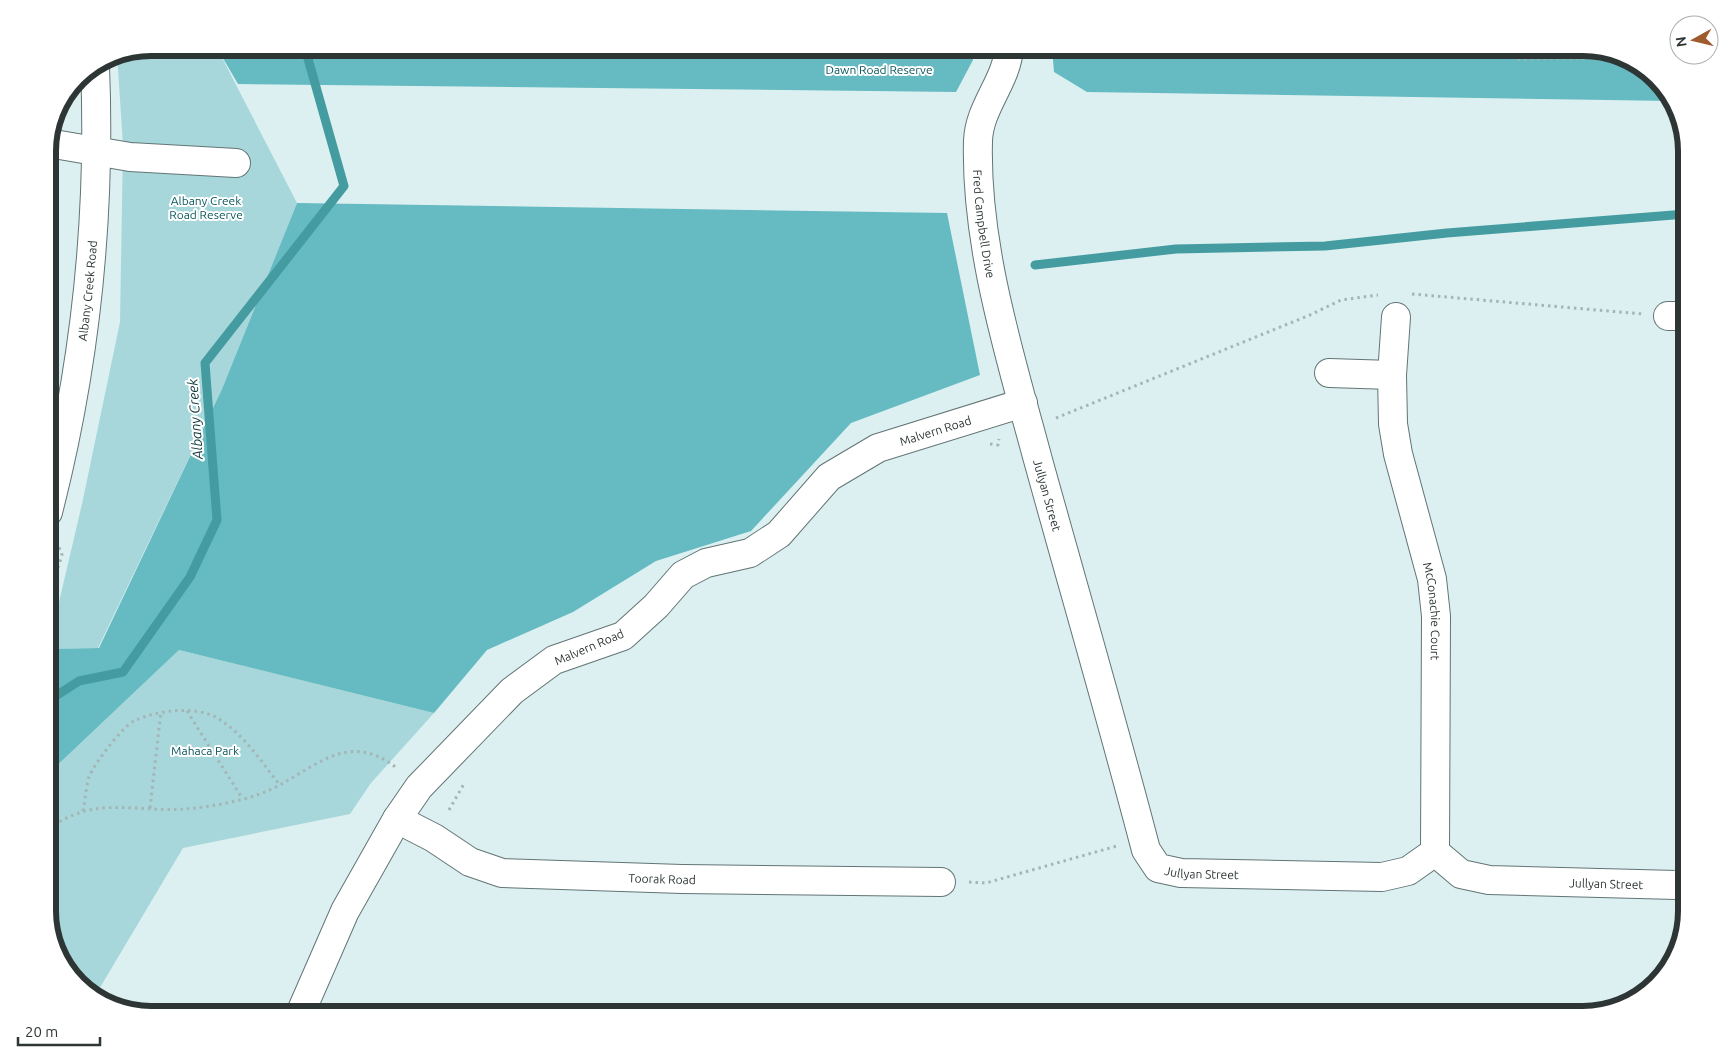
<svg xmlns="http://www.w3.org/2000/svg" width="1734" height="1062" font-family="Ubuntu,sans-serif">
<rect width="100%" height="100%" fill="#dcf0f1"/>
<!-- green -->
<path fill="#a7d7da" d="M151 48H217L297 203 222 389 98 648 48 649 82 504 120 322 123 145 117 54Z
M179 650 434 713 371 783 350 814 183 848 95 996 62 963 48 917V774Z"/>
<!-- forest -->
<path fill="#65bbc1" d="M217 48H971L973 60 956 92 238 84Z
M1052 48H1583L1635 62 1673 101 1087 92 1054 72Z
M297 203 947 213 980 375 851 423 751 531 656 561 573 612 487 650 434 713 179 650 48 774V649L99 648 222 389Z"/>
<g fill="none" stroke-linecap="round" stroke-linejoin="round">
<!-- stream -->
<path stroke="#449ca1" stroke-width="9" d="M1035 265 1176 249 1325 246 1447 233 1686 214
M48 701 79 681 123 672 190 577 217 520 205 363 344 186 305 48"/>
<defs>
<g id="minor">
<path id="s1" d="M1009 48C1007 81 979 107 978 141 975 247 1011 359 1038 460 1074 590 1112 720 1146 850L1158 868 1181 873 1382 877 1408 871 1435 852 1461 874 1489 880 1676 885 1686 882"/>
<path d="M48 143 130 157 236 163"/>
<path d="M1668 316H1686"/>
<path d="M1329 373 1392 375 1396 317"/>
<path id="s2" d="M1392 375 1393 424 1398 454 1432 579 1436 616 1435 852"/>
<path id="s3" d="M397 819 434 838 470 862 502 873 682 879 941 882"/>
<path id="s4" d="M300 1014 345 911 397 819 419 787 512 691 554 660 623 636 656 606 683 575 706 563 750 553 779 534 829 477 878 448 1023 403"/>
</g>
<g id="major">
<path id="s5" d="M48 512C85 368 101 215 95 66"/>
</g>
</defs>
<!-- minor casing -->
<use href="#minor" stroke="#627475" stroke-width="30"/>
<!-- major casing -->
<use href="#major" stroke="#627475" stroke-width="30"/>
<!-- path -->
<path stroke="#a4b5b5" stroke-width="3" stroke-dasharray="2.5 4" stroke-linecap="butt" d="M1480 48 1519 59 1622 58
M1412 294 1643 314
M1056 418 1310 315 1341 300 1378 295
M990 444 998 445 999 439
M48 599 62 555 61 550 50 539
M187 711 242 798
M150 808 161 711
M449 810 465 782
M83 811C85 800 86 788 89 777 94 764 122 727 134 721 157 710 197 705 219 719 244 735 261 761 279 784
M48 828C59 822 71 815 82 812 113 802 153 812 185 809 209 807 237 802 260 794 309 776 344 725 398 769
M969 882 986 883 1117 846"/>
<!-- minor -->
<use href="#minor" stroke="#fff" stroke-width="28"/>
<!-- major -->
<use href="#major" stroke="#fff" stroke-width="28"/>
</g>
<g text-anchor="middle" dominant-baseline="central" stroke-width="4" stroke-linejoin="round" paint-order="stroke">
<!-- park labels -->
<g font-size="12" fill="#09575c" stroke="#fff">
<text x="879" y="69">Dawn Road Reserve</text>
<text x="206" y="200">Albany Creek<tspan x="206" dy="14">Road Reserve</tspan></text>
<text x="205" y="750">Mahaca Park</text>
</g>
<!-- street labels -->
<g font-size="12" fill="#2d3535" stroke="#fff">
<text stroke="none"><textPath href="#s1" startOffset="182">Fred Campbell Drive</textPath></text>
<text stroke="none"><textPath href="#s5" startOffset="225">Albany Creek Road</textPath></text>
<text stroke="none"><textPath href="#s4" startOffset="900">Malvern Road</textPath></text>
<text stroke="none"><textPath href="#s1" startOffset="461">Jullyan Street</textPath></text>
<text stroke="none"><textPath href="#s2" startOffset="241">McConachie Court</textPath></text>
<text transform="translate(589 647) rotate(-23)">Malvern Road</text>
<text stroke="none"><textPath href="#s1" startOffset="895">Jullyan Street</textPath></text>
<text stroke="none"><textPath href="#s3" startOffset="279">Toorak Road</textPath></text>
<text stroke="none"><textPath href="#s1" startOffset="1315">Jullyan Street</textPath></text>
</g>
<!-- water labels -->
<g font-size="14" font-style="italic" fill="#133c3f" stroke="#fff">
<text transform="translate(195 419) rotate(-94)">Albany Creek</text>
</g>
</g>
<!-- crop -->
<path d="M0 0H1734V1062H0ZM151 56H1583A95 95 0 0 1 1678 151V911A95 95 0 0 1 1583 1006H151A95 95 0 0 1 56 911V151A95 95 0 0 1 151 56Z" fill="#fff" fill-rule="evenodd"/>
<path fill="none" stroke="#2d3535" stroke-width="6" d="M151 56H1583A95 95 0 0 1 1678 151V911A95 95 0 0 1 1583 1006H151A95 95 0 0 1 56 911V151A95 95 0 0 1 151 56Z"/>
<!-- north arrow -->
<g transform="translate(1694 40) rotate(262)"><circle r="24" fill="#ffffff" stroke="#abaeae"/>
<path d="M0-4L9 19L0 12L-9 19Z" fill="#9f5a2d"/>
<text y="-8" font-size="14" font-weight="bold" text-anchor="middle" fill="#2d3535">N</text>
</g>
<!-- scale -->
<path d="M18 1037v8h82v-8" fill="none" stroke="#2d3535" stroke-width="2.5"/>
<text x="25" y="1037" font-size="15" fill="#2d3535" stroke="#ffffff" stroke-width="4" paint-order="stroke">20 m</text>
</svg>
